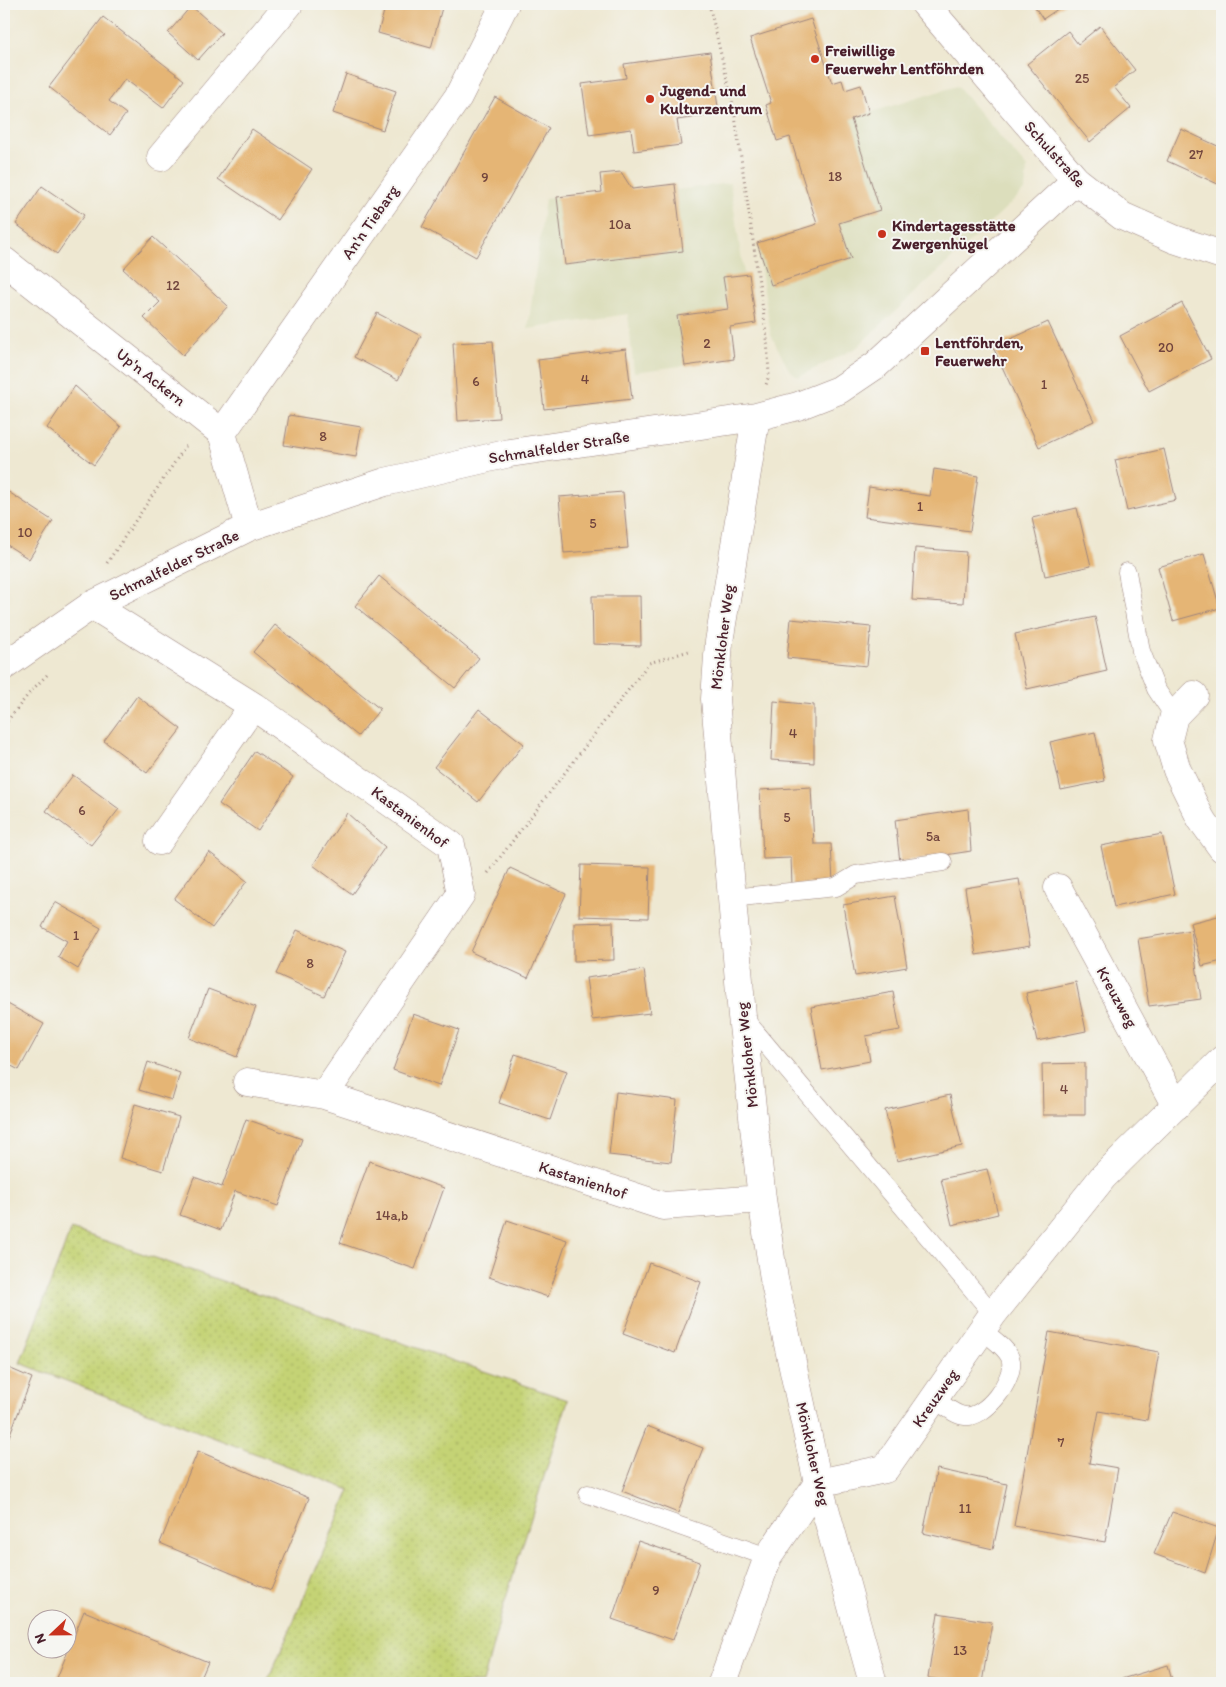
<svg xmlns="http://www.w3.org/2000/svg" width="1226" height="1687" font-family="Itim,sans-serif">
<defs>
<pattern id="grass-dots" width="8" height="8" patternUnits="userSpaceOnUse" patternTransform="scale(1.25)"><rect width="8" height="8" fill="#c4d375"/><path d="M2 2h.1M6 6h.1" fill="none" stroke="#aab565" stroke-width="1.8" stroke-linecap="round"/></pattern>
</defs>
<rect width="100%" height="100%" fill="#f6f6f2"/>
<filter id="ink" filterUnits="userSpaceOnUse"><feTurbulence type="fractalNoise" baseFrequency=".02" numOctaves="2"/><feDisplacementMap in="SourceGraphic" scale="10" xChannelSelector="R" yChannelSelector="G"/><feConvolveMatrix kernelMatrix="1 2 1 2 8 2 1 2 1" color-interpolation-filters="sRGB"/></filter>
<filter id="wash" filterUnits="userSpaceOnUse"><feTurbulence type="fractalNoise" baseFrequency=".0096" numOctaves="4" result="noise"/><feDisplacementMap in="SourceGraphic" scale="20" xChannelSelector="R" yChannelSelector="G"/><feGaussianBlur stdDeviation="1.12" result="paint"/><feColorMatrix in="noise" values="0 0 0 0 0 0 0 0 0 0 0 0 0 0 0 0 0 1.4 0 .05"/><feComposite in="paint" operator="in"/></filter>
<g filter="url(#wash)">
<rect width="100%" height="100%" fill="#eee8d2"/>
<!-- built -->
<path fill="#dcdebc" d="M957 86 1027 168 1025 190 856 348 798 377 788 368 771 335 757 243 817 224 790 137Z
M621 172 632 189 675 184 677 190 730 183 744 274 723 278 734 359 634 372 628 314 528 329 545 199 602 192 600 174Z"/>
<!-- grass -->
<path fill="url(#grass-dots)" stroke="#877950" d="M71 1229 568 1400 504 1604 483 1683H267L350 1490 20 1363Z"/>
<g id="blocks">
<!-- building -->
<path fill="#e5b574" d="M386 4H443L431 48 378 33Z
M1033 4H1065L1043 19Z
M191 6 222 33 198 60 168 33Z
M103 17 184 80 163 108 125 79 109 101 126 114 110 135 49 87Z
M811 19 832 83 842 80 845 90 861 85 869 113 851 119 880 210 839 223 851 259 771 285 757 243 817 224 790 137 777 141 766 105 771 103 750 38Z
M1100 26 1135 70 1114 87 1131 108 1090 142 1027 64 1068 31 1078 44Z
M710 52 719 114 677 120 681 145 634 151 631 129 589 135 582 84 626 78 624 64Z
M346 74 396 91 383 130 333 113Z
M495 97 549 128 476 257 422 227Z
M252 129 312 169 278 220 218 179Z
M1181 129 1222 148V181L1220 185 1167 161Z
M621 172 632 189 675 184 683 251 565 265 557 197 602 192 600 174Z
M42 186 84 215 57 254 16 224Z
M153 237 228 306 183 355 144 318 160 302 123 269Z
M749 274 756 323 730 327 734 359 685 366 677 316 728 309 723 277Z
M1182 303 1211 359 1149 391 1120 336Z
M377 313 421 336 398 380 354 357Z
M1048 322 1094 421 1039 447 993 347Z
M493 341 499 418 458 421 453 343Z
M626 349 632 399 544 409 538 360Z
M75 386 121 427 94 465 47 428Z
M289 415 361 427 356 457 284 445Z
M1164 449 1176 500 1127 511 1115 460Z
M934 469 978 476 970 531 865 517 869 487 930 496Z
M4 489 53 521 29 559 4 543Z
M623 492 628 548 564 553 559 497Z
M1077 508 1091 566 1045 576 1032 518Z
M915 548 966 552 963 603 912 600Z
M1204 554 1220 608 1173 621 1158 567Z
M379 576 479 658 455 688 355 606Z
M592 596H640L641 646 593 644Z
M1095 617 1107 671 1027 689 1015 634Z
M791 619 871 627 867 666 787 658Z
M275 625 380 709 358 736 253 652Z
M137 696 181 729 147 773 104 741Z
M774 701 814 705V763L771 760Z
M479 709 524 744 478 802 434 767Z
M1095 732 1105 781 1061 790 1050 742Z
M255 751 293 777 258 831 219 804Z
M73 775 119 809 91 845 46 811Z
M811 787 814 844H831L833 883 792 885 791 858 763 859 760 790Z
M968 809 971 851 900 862 895 820Z
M347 813 385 847 352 894 313 865Z
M1162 834 1175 894 1114 907 1101 846Z
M209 852 247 881 212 928 174 899Z
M581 865 650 867 648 918 579 916Z
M510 868 566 894 528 978 471 952Z
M1019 879 1030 946 976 955 965 888Z
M895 896 907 967 855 976 843 905Z
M55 902 101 928 78 969 58 957 67 941 42 927Z
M1222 915V961L1202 966 1190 923Z
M613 922 614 960 574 961V923Z
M297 930 345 952 324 996 276 974Z
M1191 930 1201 999 1149 1006 1138 939Z
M644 970 650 1013 592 1020 586 978Z
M1076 982 1086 1031 1037 1041 1026 993Z
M208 989 256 1007 237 1057 189 1038Z
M893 992 900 1030 866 1036 870 1061 822 1070 811 1007Z
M4 1002 44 1024 19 1070 4 1062Z
M413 1014 459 1030 439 1086 393 1070Z
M515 1054 567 1071 550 1120 499 1103Z
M148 1062 180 1073 172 1100 139 1090Z
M1085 1063V1115H1043L1042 1064Z
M616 1092 677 1100 671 1162 609 1155Z
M950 1095 962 1146 897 1161 885 1110Z
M135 1104 179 1117 163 1171 120 1158Z
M246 1119 302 1139 278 1206 235 1191 221 1230 180 1215 194 1177 222 1187Z
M369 1161 444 1188 415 1269 340 1243Z
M987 1169 998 1214 952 1225 941 1179Z
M507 1220 567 1240 548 1297 489 1277Z
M649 1263 701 1282 675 1353 623 1334Z
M1049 1332 1159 1352 1147 1420 1099 1411 1089 1463 1118 1468 1105 1542 1014 1526Z
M4 1366 32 1378 4 1449Z
M647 1426 703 1448 678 1513 622 1491Z
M198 1451 309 1498 271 1590 160 1543Z
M937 1469 1007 1484 993 1549 923 1533Z
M1172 1512 1219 1528 1205 1573 1154 1554Z
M638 1541 700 1562 673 1640 612 1619Z
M84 1611 208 1662 199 1683H55Z
M938 1613 992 1622 982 1683H959L928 1678Z
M1168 1665 1173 1683H1108Z"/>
</g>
</g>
<g filter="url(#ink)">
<use href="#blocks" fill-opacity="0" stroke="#9c847e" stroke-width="1"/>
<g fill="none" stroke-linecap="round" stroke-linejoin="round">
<defs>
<path id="service" d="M1127 572 1141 651 1156 689 1174 716
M732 898 836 887 856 875 943 862
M742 1016 993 1314
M934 1399C943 1404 954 1415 965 1416 985 1419 1014 1380 1011 1361 1009 1349 991 1338 982 1330
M588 1494 768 1557"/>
<path id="minor" d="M161 157 289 4
M4 261 222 433 249 527
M756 417 719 642 715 699 742 1016 762 1199 774 1279 818 1483 873 1683
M222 433 458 97 505 4
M92 605 253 706 451 845 461 894 324 1095 663 1206 762 1199
M4 666 92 605 249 527 385 482 510 453 756 417 798 406 839 390 876 365 1076 180
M1194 695 1174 716 1168 740 1177 770 1201 819 1222 848
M159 841 253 706
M1058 888 1176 1106
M247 1082 324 1095
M722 1683 768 1557 818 1483 885 1469 993 1314 1103 1177 1222 1060"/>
<path id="tertiary" d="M925 4 1076 180 1122 216 1174 239 1222 255"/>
</defs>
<!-- service casing -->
<use href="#service" stroke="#9c847e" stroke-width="19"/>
<!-- minor casing -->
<use href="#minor" stroke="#9c847e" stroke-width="29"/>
<!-- tertiary casing -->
<use href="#tertiary" stroke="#9c847e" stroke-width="29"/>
<!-- path -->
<path stroke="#9c847e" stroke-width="3" stroke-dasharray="1 4" stroke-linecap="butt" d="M709 4 734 109 767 338 769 375 766 385
M107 563 187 444
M4 725 31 691 47 675
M488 873 649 663 689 651"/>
<!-- service -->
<use href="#service" stroke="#fff" stroke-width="18"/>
<!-- minor -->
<use href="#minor" stroke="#fff" stroke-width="28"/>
<!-- tertiary -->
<use href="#tertiary" stroke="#fff" stroke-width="28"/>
</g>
</g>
<!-- markers -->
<g fill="#c8321e" stroke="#f6f6f2" stroke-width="2">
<circle cx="815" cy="59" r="5"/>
<circle cx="650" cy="99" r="5"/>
<circle cx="882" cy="234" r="5"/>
<rect x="920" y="346" width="10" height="10" rx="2.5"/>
</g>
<g text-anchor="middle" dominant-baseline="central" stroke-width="4" stroke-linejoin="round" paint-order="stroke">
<!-- number labels -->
<g font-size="14" fill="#71443d">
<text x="1082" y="78">25</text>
<text x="1196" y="154">27</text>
<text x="835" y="176">18</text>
<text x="485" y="177">9</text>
<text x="620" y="224">10a</text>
<text x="173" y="285">12</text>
<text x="707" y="343">2</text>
<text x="1166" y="347">20</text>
<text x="585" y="379">4</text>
<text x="476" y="381">6</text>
<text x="1044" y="384">1</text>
<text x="323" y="436">8</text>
<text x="920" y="506">1</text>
<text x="593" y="523">5</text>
<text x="25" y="532">10</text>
<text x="793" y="733">4</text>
<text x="82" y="810">6</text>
<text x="787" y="817">5</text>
<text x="933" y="836">5a</text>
<text x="76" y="935">1</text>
<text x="310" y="963">8</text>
<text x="1064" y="1089">4</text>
<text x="392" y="1215">14a,b</text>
<text x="1061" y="1442">7</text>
<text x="965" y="1508">11</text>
<text x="656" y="1590">9</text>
<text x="960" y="1650">13</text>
</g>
<!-- poi labels -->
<g font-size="16" font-weight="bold" fill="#4a1f2b" stroke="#f6f6f2" text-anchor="start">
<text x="825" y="50">Freiwillige<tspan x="825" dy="18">Feuerwehr Lentföhrden</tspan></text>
<text x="660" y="90">Jugend- und<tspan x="660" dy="18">Kulturzentrum</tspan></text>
<text x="892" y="225">Kindertagesstätte<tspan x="892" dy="18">Zwergenhügel</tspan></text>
<text x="935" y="342">Lentföhrden,<tspan x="935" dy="18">Feuerwehr</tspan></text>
</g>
<!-- street labels -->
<g font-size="16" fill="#4a1f2b" stroke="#f6f6f2">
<text transform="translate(1055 154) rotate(48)">Schulstraße</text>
<text transform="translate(370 222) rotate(-55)">An'n Tiebarg</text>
<text transform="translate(151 377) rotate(38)">Up'n Ackern</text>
<text transform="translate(559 447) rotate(-9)">Schmalfelder Straße</text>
<text transform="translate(174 565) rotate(-26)">Schmalfelder Straße</text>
<text transform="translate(722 637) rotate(-83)">Mönkloher Weg</text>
<text transform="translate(410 817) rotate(37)">Kastanienhof</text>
<text transform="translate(1117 997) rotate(61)">Kreuzweg</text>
<text transform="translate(747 1055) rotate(-96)">Mönkloher Weg</text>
<text transform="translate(583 1180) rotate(18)">Kastanienhof</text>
<text transform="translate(935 1398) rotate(-55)">Kreuzweg</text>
<text transform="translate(813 1454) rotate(77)">Mönkloher Weg</text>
</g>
</g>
<!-- margin -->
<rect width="1226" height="1687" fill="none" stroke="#f6f6f2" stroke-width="20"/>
<!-- north arrow -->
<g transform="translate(52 1634) rotate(248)"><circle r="24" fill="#f6f6f2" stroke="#b1a0a2"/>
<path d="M0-4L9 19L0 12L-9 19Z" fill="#c8321e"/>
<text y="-8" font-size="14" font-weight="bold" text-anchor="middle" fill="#4a1f2b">N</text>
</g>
</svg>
